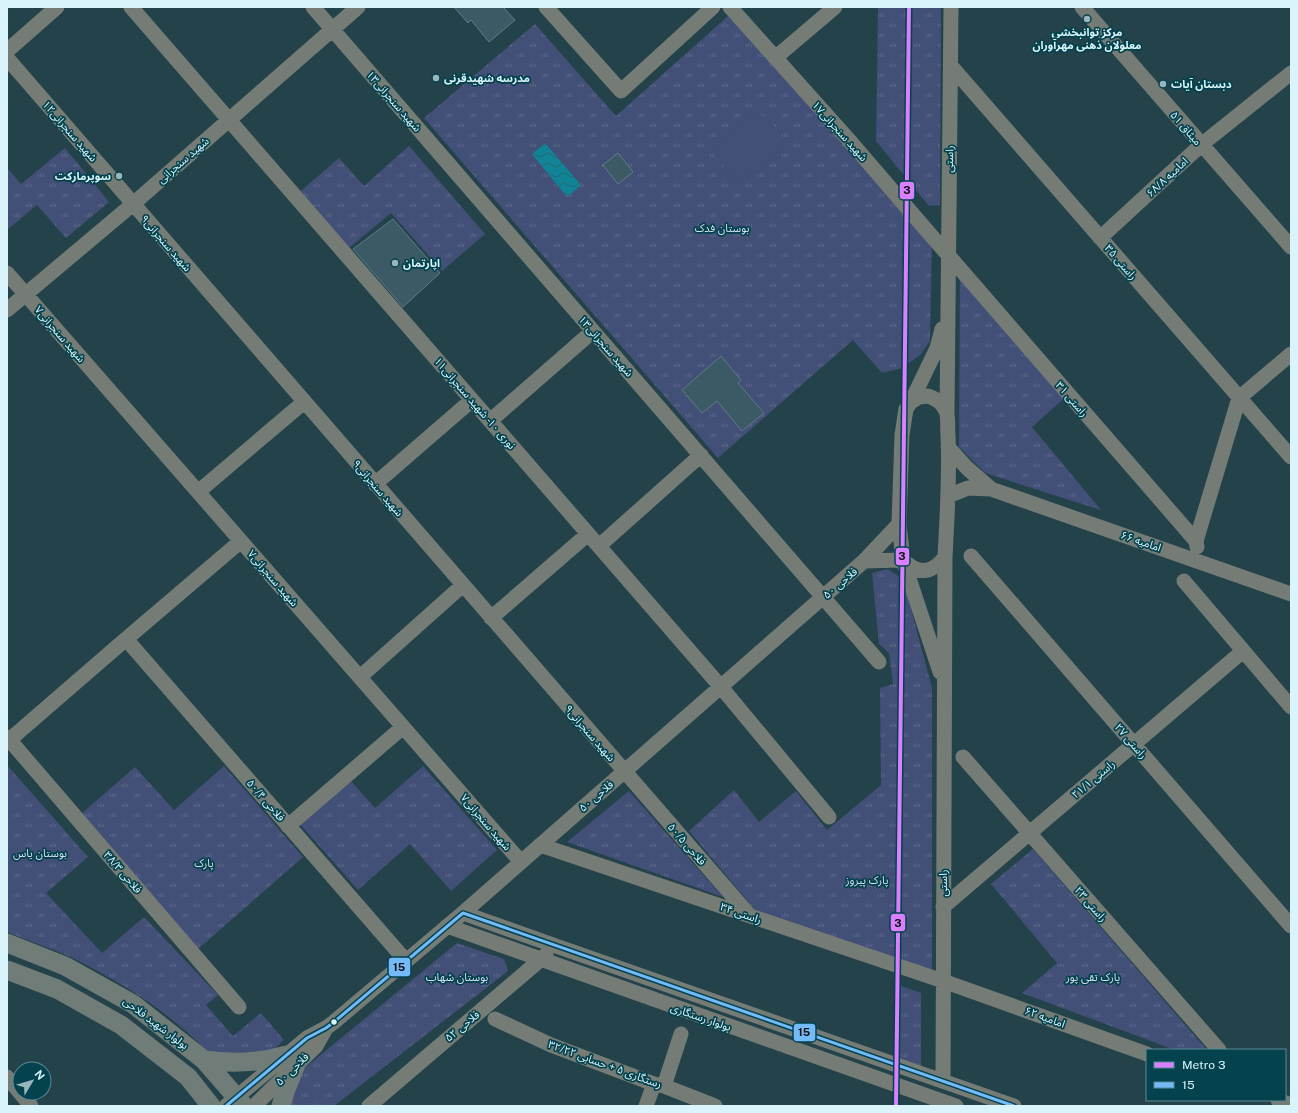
<svg xmlns="http://www.w3.org/2000/svg" width="1298" height="1113" font-family="'Public Sans','Noto Sans Arabic',sans-serif">
<defs>
<pattern id="park-tufts" width="24" height="20" patternUnits="userSpaceOnUse"><rect width="24" height="20" fill="#424f77"/><path d="M3 7l-1-3M5 7V3M7 7l1-3M15 17l-1-3M17 17v-4M19 17l1-3" fill="none" stroke="#5d698b"/></pattern>
<pattern id="water-waves" width="16" height="10" patternUnits="userSpaceOnUse"><rect width="16" height="10" fill="#118396"/><path d="M0 5q4-4 8 0t8 0" fill="none" stroke="#276974"/></pattern>
</defs>
<rect width="100%" height="100%" fill="#23424a"/>
<!-- park -->
<path fill="url(#park-tufts)" d="M878 7H941L940 205 929 206 876 141Z
M728 16 932 237 930 341 920 355 902 368 882 373 853 340 718 458 424 118 535 24 616 116Z
M409 146 485 234 442 271 391 213 343 253 295 196 339 158 364 186Z
M65 148 109 202 66 238 37 205 7 230V168L21 184Z
M960 268 1069 394 1032 427 1101 510 985 473 959 447Z
M888 569 903 579 932 688V971L756 911 689 831 734 790 759 822 796 791 827 830 881 785 880 688 893 684 889 653 879 644 872 573Z
M7 765 88 857 46 893 102 953 144 917 218 995 206 1005 233 1036 261 1013 284 1040 268 1055 212 1057C176 1016 121 982 73 958 51 948 29 941 7 932Z
M224 766 303 857 198 949 80 815 135 767 174 810Z
M423 766 497 850 451 891 410 844 358 890 299 823 349 779 375 808Z
M629 791 723 897 567 842Z
M1033 849 1207 1050H1175L1022 993 1057 963 991 884Z
M457 943 504 959 508 971 334 1106H287L296 1075Z
M895 984 921 993V1075L896 1064Z"/>
<!-- garden -->
<path fill="#424f77" d="M756 112C771 119 780 129 785 145L739 184 711 151Z"/>
<!-- water -->
<path fill="url(#water-waves)" d="M545 143 581 185 567 197 532 154Z"/>
<!-- building -->
<path fill="#3b5a65" stroke="#607c88" d="M454 7H503L515 20 489 42 471 20 468 23Z
M618 153 633 172 618 184 603 165Z
M393 219 440 273 403 307 353 249Z
M721 356 741 380 738 383 764 413 742 431 717 401 702 413 682 390Z"/>
<g fill="none" stroke-linecap="round" stroke-linejoin="round">
<!-- minor -->
<path stroke="#757c76" stroke-width="15" d="M131 7 721 687 829 817
M313 7 879 662
M546 7 621 91 713 7
M730 7 849 140 916 218 1196 541
M1082 7 1291 247
M7 51 57 7
M7 58 750 916
M775 58 835 7
M951 66 1291 457
M1100 238 1201 145 1291 73
M7 273 521 862
M7 310 133 204 358 7
M928 396C936 399 942 402 946 411 949 418 947 428 948 435 950 476 947 516 945 557 932 574 918 575 903 560L899 524 902 435 906 409 911 402 919 397Z
M911 402 937 348 942 329
M947 413 951 7
M490 421 593 331
M948 447 967 468 991 489
M375 484 472 400
M198 492 304 402
M948 496 968 488 991 489 1291 594
M599 546 701 455
M1197 547 1196 541 1239 398 1291 354
M971 556 1291 926
M864 561 903 560 940 672
M1184 581 1291 707
M491 618 588 534
M126 639 406 961
M360 677 463 585
M7 737 239 1007
M7 742 126 639 241 541
M963 757 1219 1050
M288 826 403 727
M540 845 943 981 1147 1054
M943 907 1243 651
M463 913 556 946 1014 1106
M447 926 956 1106
M495 1019 551 1045 654 1084 664 1086 715 1106
M7 1077 31 1106
M943 1081 945 557
M664 1086 681 1034
M1278 1100 1291 1105
M226 1106 307 1038 326 1028 334 1022 463 913 864 561 899 524
M254 1106 316 1046 326 1028
M369 1106 546 955
M646 1106 654 1084"/>
<!-- major -->
<path stroke="#6f7c77" stroke-width="19" d="M7 943 65 966 133 1004 204 1060 244 1106
M7 970 57 989 121 1025 188 1077 211 1106
M204 1060C232 1064 259 1063 286 1055
M281 1106 286 1089 295 1067"/>
<defs>
<path id="bus-1" d="M226 1106 307 1038 326 1028 334 1022 463 913 1014 1106"/>
</defs>
<!-- bus-1 casing -->
<use href="#bus-1" stroke="#04424e" stroke-width="6"/>
<!-- bus-1 -->
<use href="#bus-1" stroke="#73baf8" stroke-width="3"/>
<defs>
<path id="metro-1" d="M896 1106 909 7"/>
</defs>
<!-- metro-1 casing -->
<use href="#metro-1" stroke="#04424e" stroke-width="7"/>
<!-- metro-1 -->
<use href="#metro-1" stroke="#d880ff" stroke-width="4"/>
</g>
<!-- markers -->
<g fill="#99b6bd" stroke="#04424e" stroke-width="1.5">
<circle cx="1087" cy="19" r="4"/>
<circle cx="436" cy="78" r="4"/>
<circle cx="1163" cy="84" r="4"/>
<circle cx="119" cy="176" r="4"/>
<circle cx="395" cy="263" r="4"/>
</g>
<circle fill="#d9f4fb" stroke="#04424e" stroke-width="1.5" cx="334" cy="1022" r="3.5"/>
<g text-anchor="middle" dominant-baseline="central" stroke-width="3.5" stroke-linejoin="round" paint-order="stroke">
<!-- poi labels -->
<g font-size="11" font-weight="bold" fill="#d9f4fb" stroke="#04424e" text-anchor="start">
<text x="1087" y="32" text-anchor="middle">مرکز توانبخشی<tspan x="1087" dy="13">معلولان ذهنی مهرآوران</tspan></text>
<text x="444" y="78">مدرسه شهیدقرنی</text>
<text x="1171" y="84">دبستان آیات</text>
<text x="111" y="176" text-anchor="end">سوپرمارکت</text>
<text x="403" y="263">اپارتمان</text>
</g>
<!-- street labels -->
<g font-size="11" fill="#d9f4fb" stroke="#04424e">
<text transform="translate(394 101) rotate(49)">شهید سنجرانی۱۳</text>
<text transform="translate(1186 128) rotate(49)">میثاق ۵۱</text>
<text transform="translate(70 131) rotate(49)">شهید سنجرانی۱۲</text>
<text transform="translate(840 131) rotate(48)">شهید سنجرانی۱۷</text>
<text transform="translate(949 159) rotate(-89)">راستی</text>
<text transform="translate(183 160) rotate(-41)">شهید سنجرانی</text>
<text transform="translate(1167 177) rotate(-43)">امامیه ۶۸/۸</text>
<text transform="translate(166 243) rotate(49)">شهید سنجرانی۹</text>
<text transform="translate(1121 262) rotate(49)">راستی ۳۵</text>
<text transform="translate(60 334) rotate(49)">شهید سنجرانی۷</text>
<text transform="translate(606 346) rotate(49)">شهید سنجرانی۱۳</text>
<text transform="translate(1072 399) rotate(49)">راستی ۳۱</text>
<text transform="translate(475 403) rotate(49)">نوری ۱۰- شهید سنجرانی۱۱</text>
<text transform="translate(378 488) rotate(49)">شهید سنجرانی۹</text>
<text transform="translate(1141 541) rotate(19)">امامیه ۶۶</text>
<text transform="translate(273 578) rotate(49)">شهید سنجرانی۷</text>
<text transform="translate(840 583) rotate(-41)">فلاحی ۵۰</text>
<text transform="translate(590 733) rotate(49)">شهید سنجرانی۹</text>
<text transform="translate(1131 741) rotate(49)">راستی ۲۷</text>
<text transform="translate(1093 779) rotate(-40)">راستی ۲۱/۱</text>
<text transform="translate(596 796) rotate(-41)">فلاحی ۵۰</text>
<text transform="translate(266 800) rotate(49)">فلاحی ۵۰/۴</text>
<text transform="translate(486 822) rotate(49)">شهید سنجرانی۷</text>
<text transform="translate(687 844) rotate(49)">فلاحی ۵۰/۵</text>
<text transform="translate(123 872) rotate(49)">فلاحی ۳۸/۳</text>
<text transform="translate(943 883) rotate(-90)">راستی</text>
<text transform="translate(1091 904) rotate(49)">راستی ۲۳</text>
<text transform="translate(741 913) rotate(19)">راستی ۳۴</text>
<text transform="translate(701 1017) rotate(19)">بولوار رستگاری</text>
<text transform="translate(1045 1017) rotate(20)">امامیه ۶۲</text>
<text transform="translate(156 1023) rotate(37)">بولوار شهید فلاحی</text>
<text transform="translate(462 1026) rotate(-40)">فلاحی ۵۲</text>
<text transform="translate(605 1064) rotate(20)">رستگاری ۵ + حسابی ۳۲/۲۲</text>
<text transform="translate(292 1069) rotate(-44)">فلاحی ۵۰</text>
</g>
<!-- park labels -->
<g font-size="11" fill="#d9dff5" stroke="#04424e">
<text x="722" y="228">بوستان فدک</text>
<text x="40" y="853">بوستان یاس</text>
<text x="204" y="863">پارک</text>
<text x="867" y="880">پارک پیروز</text>
<text x="457" y="977">بوستان شهاب</text>
<text x="1093" y="977">پارک تقی پور</text>
</g>
</g>
<g stroke="#04424e" stroke-width="1.5">
<rect x="899" y="181" width="16" height="19" rx="4" fill="#d880ff"/>
<rect x="895" y="547" width="15" height="19" rx="4" fill="#d880ff"/>
<rect x="890" y="913" width="16" height="19" rx="4" fill="#d880ff"/>
<rect x="388" y="957" width="23" height="20" rx="4" fill="#73baf8"/>
<rect x="793" y="1023" width="23" height="19" rx="4" fill="#73baf8"/>
</g>
<g font-size="11" text-anchor="middle" font-weight="bold" fill="#111">
<text x="907" y="194">3</text>
<text x="902" y="560">3</text>
<text x="898" y="927">3</text>
<text x="399" y="971">15</text>
<text x="804" y="1036">15</text>
</g>
<!-- border -->
<rect width="1298" height="1113" fill="none" stroke="#d9f4fb" stroke-width="16"/>
<!-- legend -->
<rect x="1146" y="1049" width="140" height="52" fill="#04424e" stroke="#598993"/>
<rect x="1154" y="1062" width="20" height="6" fill="#d880ff" stroke="#598993"/>
<text x="1182" y="1069" font-size="12" fill="#d9f4fb">Metro 3</text>
<rect x="1154" y="1082" width="20" height="6" fill="#73baf8" stroke="#598993"/>
<text x="1182" y="1089" font-size="12" fill="#d9f4fb">15</text>
<!-- north arrow -->
<g transform="translate(32 1081) rotate(52)"><circle r="19" fill="#04424e" stroke="#598993"/>
<path d="M0-3L7 15L0 10L-7 15Z" fill="#99b6bd"/>
<text y="-6" font-size="11" font-weight="bold" text-anchor="middle" fill="#d9f4fb">N</text>
</g>
</svg>
